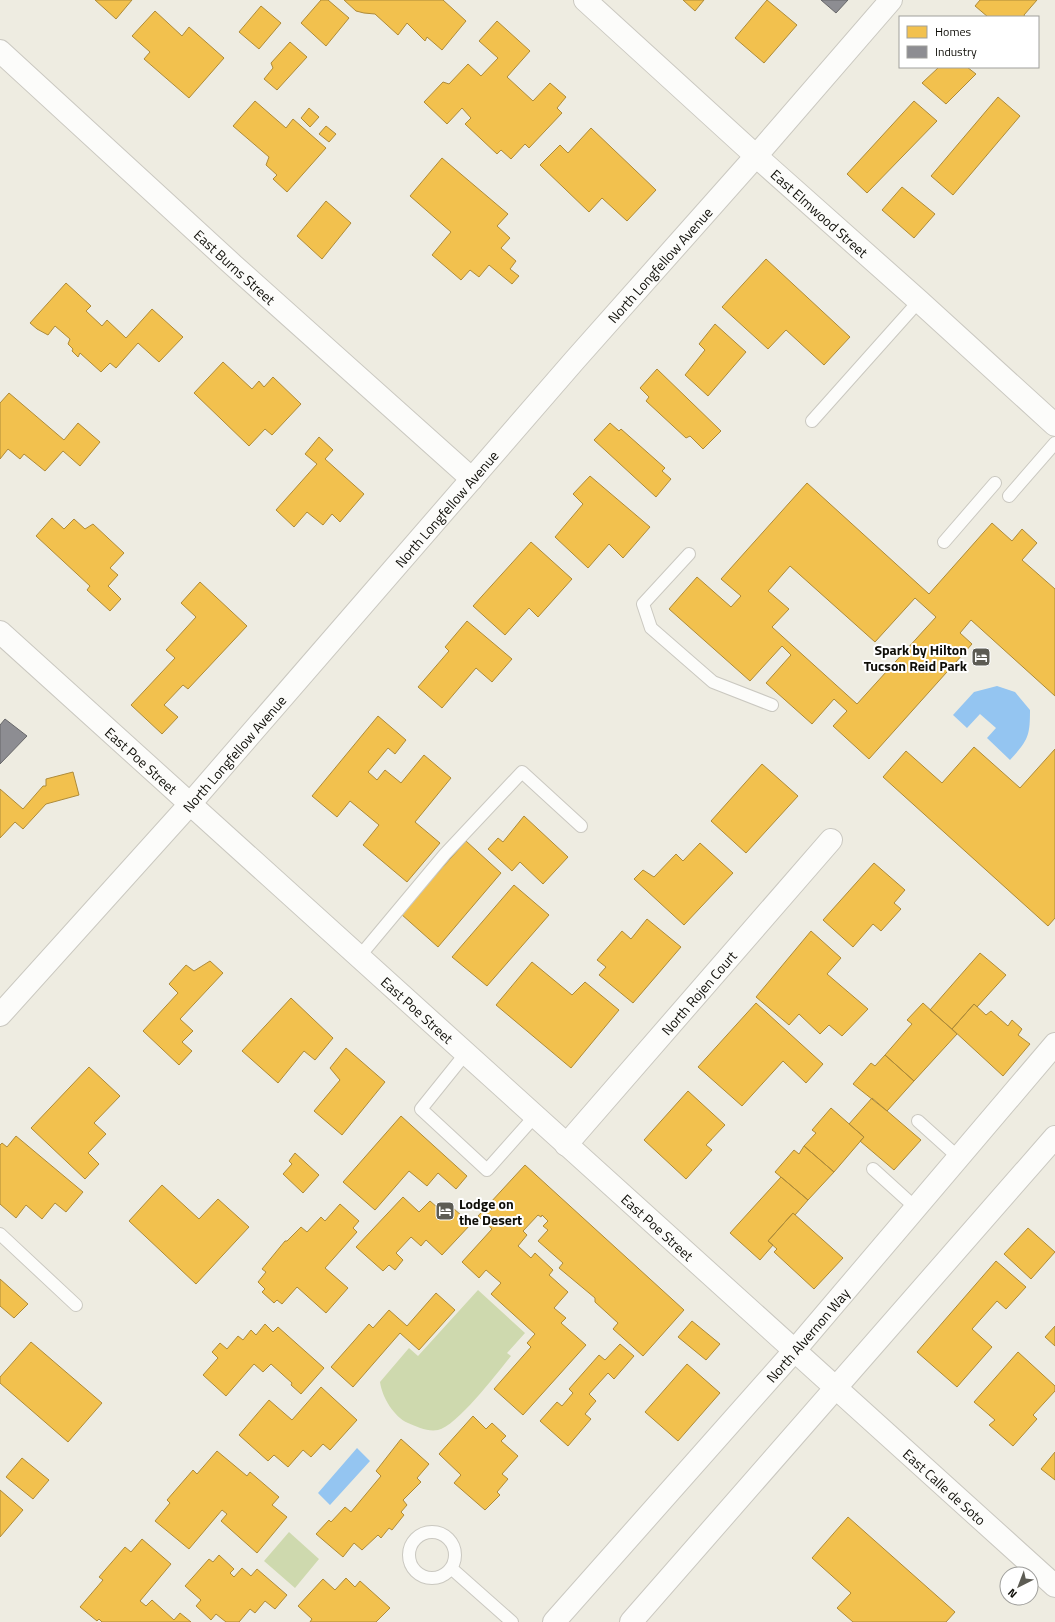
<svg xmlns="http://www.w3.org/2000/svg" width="1055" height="1622" font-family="'Titillium Web',sans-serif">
<rect width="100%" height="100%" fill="#eeece1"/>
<!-- green -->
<path fill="#ced9ae" d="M478 1290 525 1333 507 1353 511 1356C497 1373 457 1426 438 1430 428 1432 417 1427 408 1423 394 1417 382 1397 380 1382L409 1348 418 1356Z
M289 1532 319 1559 295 1588 264 1561Z"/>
<!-- water -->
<path fill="#94c5f1" d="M997 686 1015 692 1030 710C1030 737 1028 740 1010 760L987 738 996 728 980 714 967 728 953 715 974 692Z
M357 1448 370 1461 330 1505 318 1493Z"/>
<!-- homes -->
<path fill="#f2c14e" stroke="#ae8b39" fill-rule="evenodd" d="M95 0H132L116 19Z
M321 0H328L349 18 326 46 301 23Z
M344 0H443L466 21 442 50 427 37 425 41 407 23 398 35 375 14 364 13 356 11Z
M683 0H704L695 11Z
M767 0 797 25 764 63 735 38Z
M980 0H1037L1024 15 1025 17H988L975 6Z
M261 6 281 23 259 49 239 32Z
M155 11 182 36 189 27 224 58 189 98 144 59 150 52 132 36Z
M497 21 530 51 507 77 533 101 550 83 566 97 557 108 562 113 529 148 525 144 511 159 501 150 497 154 465 124 471 118 462 108 447 124 424 102 443 82 449 84 468 64 481 76 498 58 479 41Z
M290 42 307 57 277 90 264 79 273 68 271 63Z
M939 67H967L976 74 946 104 922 83Z
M998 97 1020 116 953 195 931 176Z
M255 101 286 128 293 119 326 148 287 192 273 179 277 175 266 165 269 157 233 126Z
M914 101 937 121 867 193 847 174Z
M309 108 319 117 310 127 301 118Z
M326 126 336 134 329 142 319 134Z
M591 128 656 190 627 221 602 198 589 212 540 165 560 145 568 153Z
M442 158 508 214 497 226 510 238 501 248 516 261 510 269 519 276 512 284 489 265 479 277 470 270 461 280 432 255 451 232 410 196Z
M902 187 935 214 914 238 882 210Z
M326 201 351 223 322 259 297 236Z
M766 259 850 337 824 365 786 330 768 349 722 307Z
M66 283 91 306 86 311 102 326 107 320 126 338 152 309 183 337 159 362 138 343 116 368 110 363 101 372 80 353 78 357 72 351 73 349 68 344 70 339 55 326 48 335 37 329 30 323Z
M715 324 746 352 708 396 685 375 705 350 699 344Z
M223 362 252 389 259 381 264 387 273 377 301 404 272 435 265 429 249 446 194 393Z
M657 369 721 431 703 449 690 436 686 438 646 401 649 397 640 388Z
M9 393 64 440 78 423 100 442 80 466 63 451 45 471 24 454 20 459 8 449 0 459V403Z
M610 423 619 431 621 429 665 468 662 471 671 479 656 497 594 440Z
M319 437 333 450 325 459 364 494 340 522 332 514 323 525 307 512 294 527 276 510 317 464 305 454Z
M590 476 650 527 623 558 609 544 588 568 555 537 583 504 573 494Z
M807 483 929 594 992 523 1012 541 1022 529 1037 543 1022 560 1055 589V696L971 620 960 633 972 644 869 759 833 726 847 711 834 699 812 724 766 683 791 655 782 646 750 681 669 609 697 577 731 607 741 596 721 579ZM790 566 875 642 915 598 936 617 857 704 772 627 789 609 768 591Z
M52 518 64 529 74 519 85 529 93 524 124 553 110 568 118 575 108 586 121 599 110 611 87 590 90 586 36 536Z
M531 542 572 579 538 617 529 608 505 635 473 606Z
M200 582 247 626 188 689 183 685 164 705 178 717 162 734 131 705 175 658 166 650 196 617 181 603Z
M467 621 512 659 492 682 476 668 442 708 418 687 449 651 445 647Z
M378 716 406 740 395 754 388 748 368 772 377 780 385 770 401 783 424 755 451 778 415 822 440 843 407 882 363 845 379 825 350 801 337 817 312 796Z
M974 747 1020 788 1055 749V918L1048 926 883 777 906 751 942 783Z
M762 764 798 796 746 853 711 821Z
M73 772 79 795 46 804 23 829 15 822 0 838V789L23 809 43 786H46V779Z
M524 816 568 857 543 884 520 862 512 871 488 849 498 838 503 842Z
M466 841 501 873 438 947 401 914Z
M700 843 733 873 684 925 634 879 643 870 654 877 676 854 683 861Z
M874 863 905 890 894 903 901 909 881 931 873 924 853 947 823 920Z
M514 885 549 915 487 986 452 957Z
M647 919 681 947 633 1003 599 975 606 967 597 960 622 931 631 939Z
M811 931 841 958 827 974 868 1009 842 1036 829 1025 820 1034 799 1014 789 1025 756 997Z
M980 953 1006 975 977 1007 974 1004 952 1029 930 1010Z
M210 961 223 973 180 1019 193 1031 182 1042 192 1051 179 1065 143 1031 178 993 169 984 186 965 194 971Z
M532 962 572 995 585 982 619 1010 571 1068 496 1005Z
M291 998 333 1038 315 1060 304 1051 278 1083 242 1051Z
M756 1003 823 1064 806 1083 783 1061 742 1106 698 1067Z
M923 1003 957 1034 914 1081 885 1055 912 1024 907 1020Z
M974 1004 986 1015 991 1011 1008 1026 1012 1020 1022 1029 1018 1035 1030 1044 1003 1076 952 1029Z
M346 1048 385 1082 342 1135 314 1111 340 1080 330 1068Z
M885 1055 914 1081 887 1111 853 1084 871 1063 875 1066Z
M89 1067 120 1096 94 1123 106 1134 88 1153 99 1164 85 1179 31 1128Z
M688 1091 725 1125 706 1145 712 1150 686 1179 644 1140Z
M872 1098 921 1140 894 1170 860 1141 864 1137 849 1124Z
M831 1108 864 1137 834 1172 804 1146 816 1133 812 1130Z
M401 1116 467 1176 456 1189 438 1173 427 1186 409 1171 375 1210 343 1182Z
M16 1136 83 1192 66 1212 55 1203 42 1219 26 1205 16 1218 0 1204V1145L2 1143 7 1147Z
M804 1146 834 1172 808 1200 775 1172 794 1150 799 1154Z
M295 1153 319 1175 303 1193 283 1174 292 1164 289 1161Z
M525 1165 684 1310 643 1356 613 1329 618 1323 595 1302V1298L559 1268 563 1263 538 1241 548 1230 543 1226 548 1221 542 1215 541 1217 538 1215 523 1231 527 1235 518 1246 531 1258 535 1253 553 1270 549 1275 568 1292 554 1308 566 1318 561 1323 586 1345 523 1415 494 1389 531 1347 527 1343 535 1334 491 1294 501 1283 486 1270 479 1278 462 1262 492 1229 478 1216Z
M781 1177 808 1200 795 1215 793 1213 768 1241 773 1245 760 1260 730 1233Z
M162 1185 199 1219 218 1199 249 1227 196 1284 129 1221Z
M403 1197 419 1212 430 1201 446 1215 453 1208 471 1224 442 1255 426 1240 421 1246 411 1237 396 1253 403 1260 395 1270 389 1265 383 1271 356 1247Z
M340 1204 359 1221 353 1228 357 1232 325 1268 348 1288 326 1313 297 1287 282 1304 277 1300 274 1303 262 1292 265 1289 258 1282 266 1272 262 1269 285 1241H287L301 1227 307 1232 321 1217 325 1221Z
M793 1213 843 1258 814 1289 774 1252 777 1249 768 1241Z
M1028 1228 1055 1252 1031 1279 1004 1254Z
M996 1261 1026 1287 1006 1309 997 1301 972 1329 992 1347 957 1387 917 1352Z
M0 1279 28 1304 14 1318 0 1306Z
M436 1293 455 1310 419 1350 400 1333 353 1387 331 1367 369 1324 373 1328 389 1310 407 1326Z
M692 1321 720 1344 706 1360 678 1337Z
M265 1324 273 1332 278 1327 324 1368 301 1394 291 1385 292 1383 271 1364 263 1372 254 1364 226 1396 203 1375 218 1358 212 1352 220 1343 227 1349 238 1336 243 1340 251 1330 256 1335Z
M1055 1326V1346L1045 1337Z
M31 1342 102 1403 68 1442 0 1383V1377Z
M620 1344 634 1356 614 1379 608 1373 589 1394 596 1401 585 1414 591 1419 568 1446 540 1421 557 1402 562 1406 573 1393 569 1389 599 1355 605 1360Z
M1018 1352 1055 1386V1391L1033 1415 1037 1419 1013 1446 989 1425 995 1420 974 1402Z
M687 1364 720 1393 678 1441 645 1412Z
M321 1387 357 1420 330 1450 323 1444 311 1457 303 1450 288 1467 274 1455 268 1461 239 1435 269 1400 292 1420Z
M473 1416 486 1429 492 1423 506 1436 501 1441 518 1456 502 1474 508 1479 497 1492 500 1495 485 1510 454 1483 461 1475 439 1454Z
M401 1439 429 1464 417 1478 421 1482 403 1500 407 1505 401 1512 404 1515 392 1530 389 1528 381 1538 378 1535 362 1550 354 1543 343 1557 316 1534 329 1520 331 1522 345 1507 351 1512 381 1476 376 1471Z
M217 1451 247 1476 250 1472 279 1497 272 1505 287 1517 257 1553 221 1521 227 1514 222 1510 189 1549 155 1521 170 1503 167 1500 193 1470 197 1474Z
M1055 1452V1480L1041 1469Z
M22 1458 49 1480 33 1499 6 1477Z
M0 1490 23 1510 0 1537Z
M848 1517 955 1612 946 1622H853L837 1608 851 1593 812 1558Z
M142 1539 171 1564 140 1601 146 1606 152 1600 174 1620 180 1613 191 1622H102L99 1619 97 1621 80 1607 103 1580 99 1577 125 1547 131 1552Z
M219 1555 234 1569 230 1573 234 1577 242 1568 251 1576 257 1569 287 1595 275 1609 265 1601 255 1613 250 1609 239 1622H226L216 1614 211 1620 196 1606 201 1600 185 1586 209 1559 213 1562Z
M346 1578 355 1587 360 1581 390 1608 376 1622H310L312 1619 298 1606 323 1579 335 1590Z"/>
<!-- industry -->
<path fill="#8d8d92" stroke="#676769" d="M821 0H848L836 13Z
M5 719 27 736 0 764V725Z"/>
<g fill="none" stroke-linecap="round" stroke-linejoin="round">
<defs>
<path id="lane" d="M812 421 919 301
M1009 496 1055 443
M944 542 995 483
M689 554 643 604 651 628 713 682 772 705
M359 957 445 854 522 772 581 826
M466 1053 421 1109 487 1170 535 1116
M918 1121 958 1157
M873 1169 916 1208
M0 1234 76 1305
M409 1555a23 23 0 1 1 46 0a23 23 0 1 1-46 0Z
M451 1568 512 1622"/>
<g id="street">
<path id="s1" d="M585 0 756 156 919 301 1055 425"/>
<path id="s2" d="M0 51 233 265 472 479"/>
<path id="s3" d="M0 632 1055 1586"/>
<path id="s4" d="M0 1015 190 804 574 361 756 156 891 0"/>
<path id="s5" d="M566 1145 831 840"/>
</g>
<g id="primary">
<path id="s6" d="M554 1622 795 1350 1055 1044"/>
<path d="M631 1622 1055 1137"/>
</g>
</defs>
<!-- lane casing -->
<use href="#lane" stroke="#cac8c0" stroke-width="14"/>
<!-- street casing -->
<use href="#street" stroke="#cac8c0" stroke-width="24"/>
<!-- primary casing -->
<use href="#primary" stroke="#cac8c0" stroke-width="24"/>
<!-- lane -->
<use href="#lane" stroke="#fcfcfa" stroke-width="12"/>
<!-- street -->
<use href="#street" stroke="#fcfcfa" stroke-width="22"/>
<!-- primary -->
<use href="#primary" stroke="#fcfcfa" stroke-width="22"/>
</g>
<!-- icons -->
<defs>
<symbol id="hotel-square" viewBox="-11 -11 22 22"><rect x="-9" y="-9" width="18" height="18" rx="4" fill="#5d5c54" stroke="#fff"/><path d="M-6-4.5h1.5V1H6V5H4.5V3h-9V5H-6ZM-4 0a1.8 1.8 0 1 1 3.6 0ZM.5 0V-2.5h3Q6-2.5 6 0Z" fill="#fff"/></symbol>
</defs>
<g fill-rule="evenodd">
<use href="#hotel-square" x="970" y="646" width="22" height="22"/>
<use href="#hotel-square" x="434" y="1200" width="22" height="22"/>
</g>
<g text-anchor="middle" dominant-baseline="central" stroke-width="4" stroke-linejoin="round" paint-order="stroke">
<!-- street labels -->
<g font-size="14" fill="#0f0e08" stroke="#fff">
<text stroke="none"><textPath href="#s1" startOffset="317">East Elmwood Street</textPath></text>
<text stroke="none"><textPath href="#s4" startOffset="999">North Longfellow Avenue</textPath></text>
<text stroke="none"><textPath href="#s2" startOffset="319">East Burns Street</textPath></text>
<text stroke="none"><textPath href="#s4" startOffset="675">North Longfellow Avenue</textPath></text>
<text stroke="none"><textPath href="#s4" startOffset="351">North Longfellow Avenue</textPath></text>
<text stroke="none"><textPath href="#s3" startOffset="191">East Poe Street</textPath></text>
<text stroke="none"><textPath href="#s5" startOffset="202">North Rojen Court</textPath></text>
<text stroke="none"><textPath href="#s3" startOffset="563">East Poe Street</textPath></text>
<text stroke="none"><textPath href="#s3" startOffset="887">East Poe Street</textPath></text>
<text stroke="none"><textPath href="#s6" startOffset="383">North Alvernon Way</textPath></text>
<text stroke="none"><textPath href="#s3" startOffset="1274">East Calle de Soto</textPath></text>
</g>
<!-- poi labels -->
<g font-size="14" font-weight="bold" fill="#0f0e08" stroke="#fff" text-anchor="end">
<text x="967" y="649">Spark by Hilton<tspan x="967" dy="16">Tucson Reid Park</tspan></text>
<text x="459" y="1203" text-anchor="start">Lodge on<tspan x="459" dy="16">the Desert</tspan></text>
</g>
</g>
<!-- legend -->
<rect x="899" y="16" width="140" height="52" fill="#ffffff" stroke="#9f9f9c"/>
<rect x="907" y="26" width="20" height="12" fill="#f2c14e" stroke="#9f9f9c"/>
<text x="935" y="36" font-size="12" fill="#0f0e08">Homes</text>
<rect x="907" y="46" width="20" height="12" fill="#8d8d92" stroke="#9f9f9c"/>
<text x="935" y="56" font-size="12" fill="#0f0e08">Industry</text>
<!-- north arrow -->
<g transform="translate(1019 1586) rotate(222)"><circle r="19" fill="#ffffff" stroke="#9f9f9c"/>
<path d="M0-3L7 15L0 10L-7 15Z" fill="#5d5c54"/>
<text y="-6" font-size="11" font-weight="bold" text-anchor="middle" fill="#0f0e08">N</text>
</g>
</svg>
